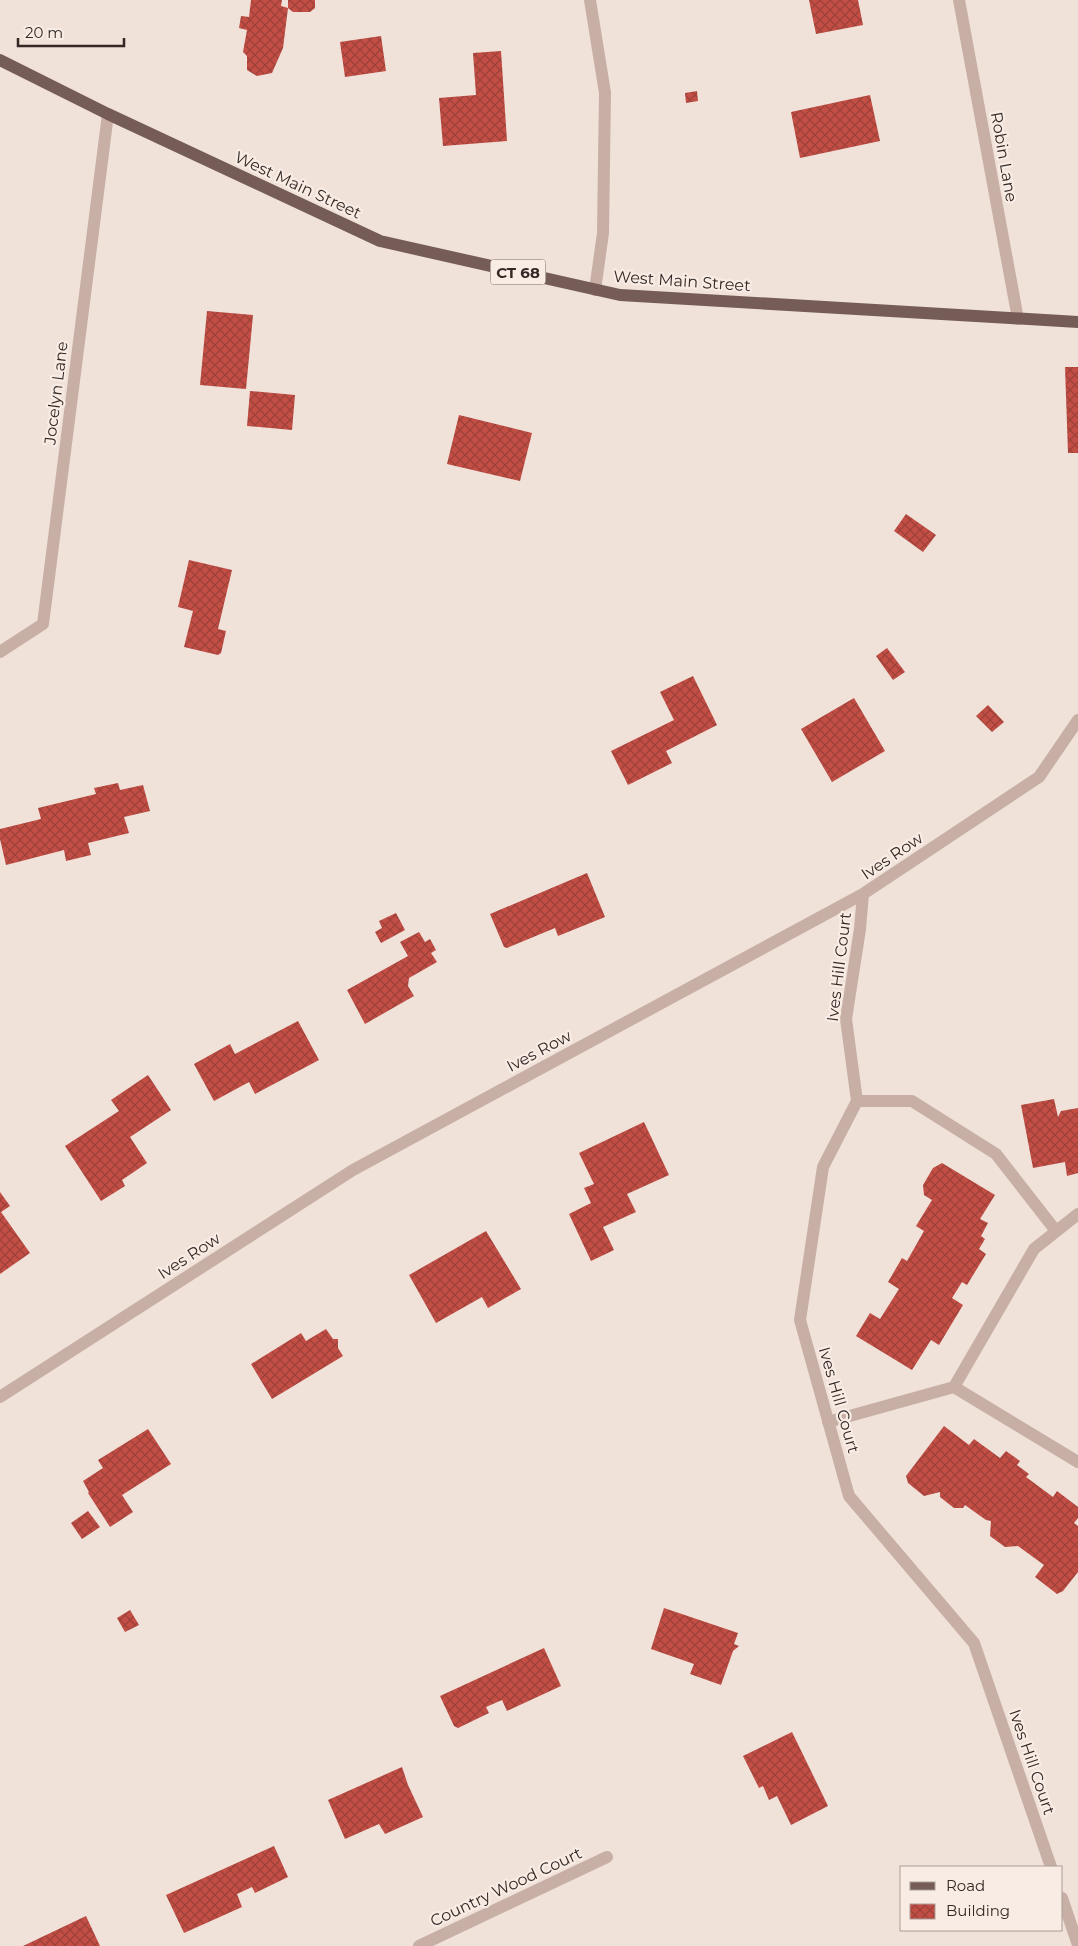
<svg xmlns="http://www.w3.org/2000/svg" width="1078" height="1946" font-family="Montserrat,sans-serif">
<defs>
<pattern id="building-cross-hatch" width="8" height="8" patternUnits="userSpaceOnUse" patternTransform="scale(1.25)"><rect width="8" height="8" fill="#c24e45"/><path d="M0 0l8 8M0 8l8-8" fill="none" stroke="#9e4139"/></pattern>
</defs>
<rect width="100%" height="100%" fill="#f0e1d9"/>
<!-- building -->
<path fill="url(#building-cross-hatch)" d="M251 0H282L281 6 288 8 283 48 272 73 257 76 247 70V56L243 52 247 30 239 28 241 16 249 17Z
M288 0H315V8L310 12H293L288 8Z
M809 0H858L863 25 816 34Z
M381 36 386 71 345 77 340 42Z
M501 51 507 141 443 146 439 98 476 95 473 53Z
M697 91 698 101 686 103 685 93Z
M870 95 880 141 800 158 791 112Z
M207 311 253 315 246 389 200 385Z
M1065 367H1078V453H1068Z
M250 391 295 395 292 430 247 426Z
M459 415 532 433 520 481 447 464Z
M906 514 936 535 923 552 894 531Z
M189 560 232 570 218 629 226 631 221 653 218 655 184 647 193 611 178 607Z
M887 648 905 672 893 680 876 656Z
M693 676 717 725 666 751 672 763 628 785 611 751 674 720 660 692Z
M854 698 885 751 832 782 801 729Z
M988 705 1004 722 992 732 976 716Z
M118 783 120 790 143 785 150 811 124 817 129 833 88 843 91 855 66 861 64 850 6 865 0 839V829L41 819 38 808 96 794 94 788Z
M587 873 605 917 558 936 555 928 507 948 504 947 490 914Z
M396 913 405 930 381 943 375 932 382 928 379 921Z
M419 932 425 942 430 939 436 950 431 953 437 962 409 978 408 986 414 996 365 1024 347 990 408 956 400 942Z
M298 1021 319 1060 255 1094 249 1082 214 1101 194 1064 230 1044 235 1054Z
M148 1075 171 1110 130 1137 147 1163 122 1180 125 1186 101 1201 65 1146 119 1111 111 1100Z
M1054 1099 1058 1117 1061 1111 1078 1108V1173L1067 1176 1065 1162 1033 1168 1021 1105Z
M644 1122 669 1175 627 1194 636 1212 603 1227 614 1250 591 1261 569 1214 591 1203 584 1188 594 1184 579 1153Z
M942 1163 995 1195 980 1219 988 1223 981 1236 985 1239 979 1249 986 1254 967 1285 962 1282 952 1298 963 1305 939 1345 931 1340 912 1370 856 1336 870 1313 880 1319 899 1289 888 1282 902 1258 907 1261 924 1231 916 1226 932 1200 924 1195 923 1185 933 1168Z
M0 1192 10 1206 1 1212 30 1253 0 1274Z
M486 1231 521 1289 488 1308 482 1297 436 1323 409 1275Z
M326 1329 333 1339H338V1348L343 1356 272 1399 251 1364 301 1333 306 1341Z
M944 1426 969 1445 974 1439 1000 1458 1006 1451 1020 1461 1017 1465 1029 1474 1026 1477 1053 1497 1057 1491 1078 1507V1518L1074 1523 1078 1526V1572L1063 1591 1057 1594 1035 1577 1044 1565 1018 1546 1005 1547 990 1536 991 1521 986 1520 965 1505 963 1508H954L940 1497V1492L924 1496 908 1483 906 1476Z
M148 1429 171 1464 122 1495 133 1512 110 1527 88 1493 89 1492 83 1481 103 1468 98 1460Z
M88 1511 100 1527 82 1539 71 1523Z
M664 1608 738 1633 734 1644 739 1646 733 1651 721 1685 690 1674 694 1664 651 1649Z
M130 1610 139 1625 125 1632 117 1618Z
M544 1648 561 1686 507 1711 502 1700 486 1707 489 1713 458 1728 454 1726 440 1696Z
M792 1732 828 1806 791 1825 777 1796 769 1800 763 1786 759 1788 743 1756Z
M402 1767 408 1785 423 1817 385 1834 379 1824 345 1839 328 1800Z
M274 1846 288 1877 255 1893 252 1887 237 1894 242 1907 184 1933 166 1895Z
M86 1916 100 1946H23Z"/>
<g fill="none" stroke-linecap="round" stroke-linejoin="round">
<!-- service -->
<path stroke="#c7afa5" stroke-width="12" d="M590 0 605 93 603 233 595 290
M857 1101H912L996 1154 1056 1231
M954 1387 1078 1462
M828 1422 954 1387 1034 1249 1078 1214"/>
<!-- minor -->
<path stroke="#c7afa5" stroke-width="12" d="M959 0 1018 319
M0 652 43 624 108 114
M863 894 860 929 846 1019 857 1101 823 1167 800 1320 849 1496 974 1643 1051 1867
M0 1397 353 1170 863 894 1039 777 1078 720
M1062 1898 1078 1945
M419 1946 607 1857"/>
<!-- primary -->
<path stroke="#755c57" stroke-width="12" d="M0 60 108 114 380 241 620 295 1078 322"/>
</g>
<g text-anchor="middle" dominant-baseline="central" stroke-width="4.5" stroke-linejoin="round" paint-order="stroke">
<!-- shield labels -->
<rect fill="#f8ece4" stroke="#6e635f" stroke-width="1" x="490.5" y="259.5" width="55" height="25" rx="4"/>
<g font-size="15" font-weight="bold" fill="#332826">
<text x="518" y="272">CT 68</text>
</g>
<!-- street labels -->
<g font-size="16" fill="#332826" stroke="#f8ece4">
<text transform="translate(1004 157) rotate(80)">Robin Lane</text>
<text transform="translate(298 185) rotate(25)">West Main Street</text>
<text transform="translate(682 281) rotate(4)">West Main Street</text>
<text transform="translate(56 393) rotate(-83)">Jocelyn Lane</text>
<text transform="translate(892 856) rotate(-34)">Ives Row</text>
<text transform="translate(839 967) rotate(-83)">Ives Hill Court</text>
<text transform="translate(539 1051) rotate(-28)">Ives Row</text>
<text transform="translate(189 1256) rotate(-33)">Ives Row</text>
<text transform="translate(839 1400) rotate(74)">Ives Hill Court</text>
<text transform="translate(1032 1762) rotate(71)">Ives Hill Court</text>
<text transform="translate(506 1887) rotate(-25)">Country Wood Court</text>
</g>
</g>
<!-- legend -->
<rect x="900" y="1866" width="162" height="65" fill="#f8ece4" stroke="#a99e98"/>
<rect x="910" y="1882" width="25" height="8" fill="#755c57" stroke="#a99e98"/>
<text x="946" y="1891" font-size="15" fill="#332826">Road</text>
<rect x="910" y="1904" width="25" height="15" fill="url(#building-cross-hatch)" stroke="#a99e98"/>
<text x="946" y="1916" font-size="15" fill="#332826">Building</text>
<!-- scale -->
<path d="M18 38v8h106v-8" fill="none" stroke="#332826" stroke-width="2.5"/>
<text x="25" y="38" font-size="15" fill="#332826" stroke="#f8ece4" stroke-width="4" paint-order="stroke">20 m</text>
</svg>
